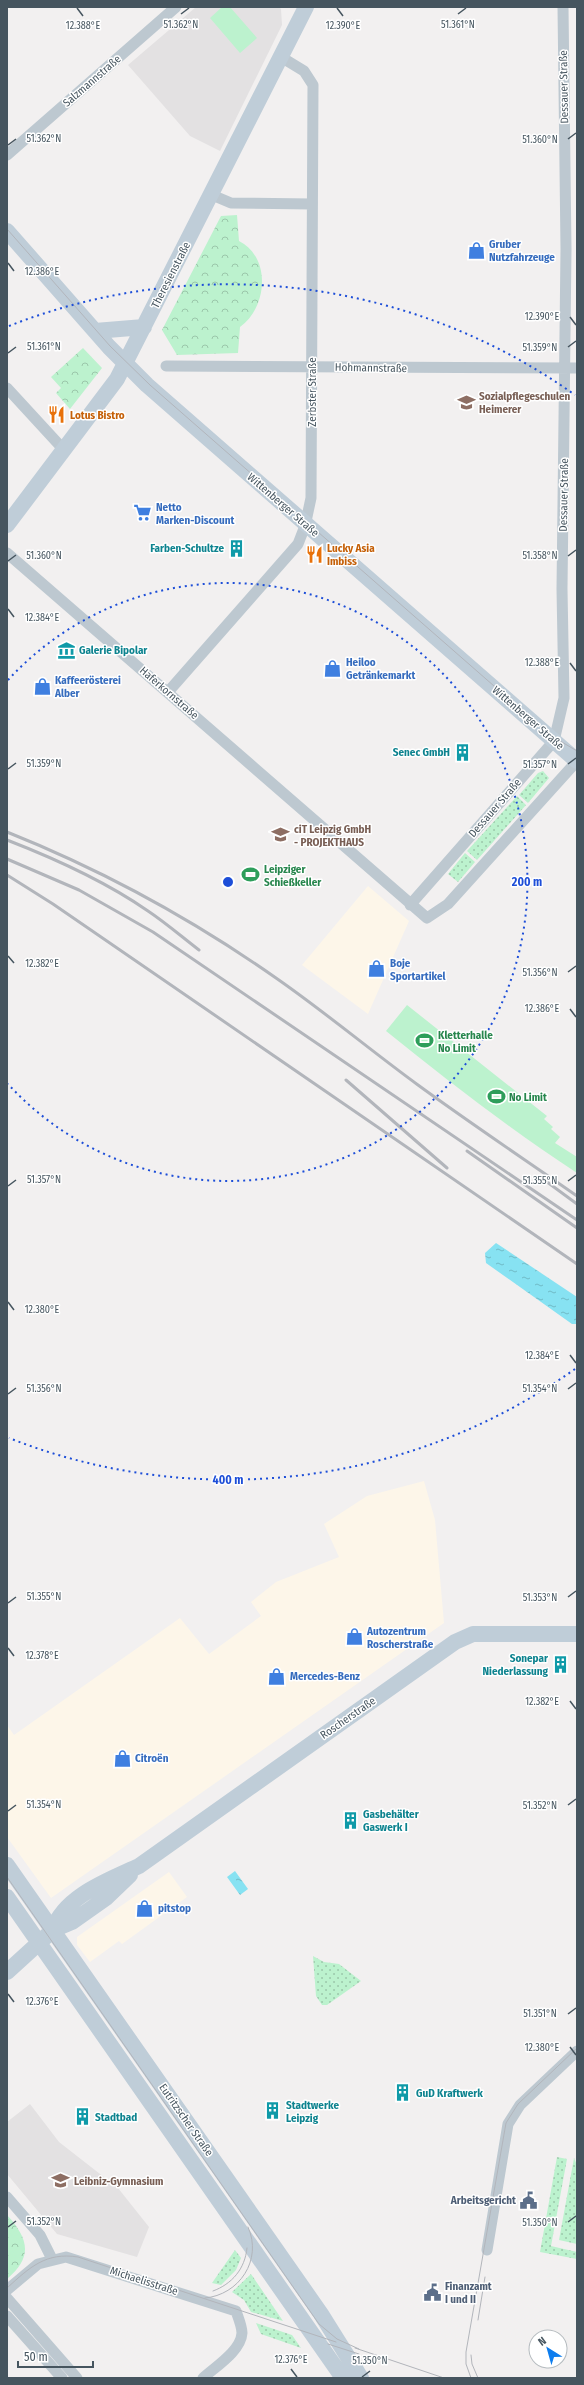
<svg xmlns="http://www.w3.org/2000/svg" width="584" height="2385" font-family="'Fira Sans Condensed',sans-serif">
<defs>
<pattern id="grass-dots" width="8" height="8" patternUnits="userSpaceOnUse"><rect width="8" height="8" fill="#bcf2ce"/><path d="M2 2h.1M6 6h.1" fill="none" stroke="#9bc7aa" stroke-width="1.8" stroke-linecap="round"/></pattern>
<pattern id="forest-crowns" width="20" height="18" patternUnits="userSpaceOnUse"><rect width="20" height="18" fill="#bcf2ce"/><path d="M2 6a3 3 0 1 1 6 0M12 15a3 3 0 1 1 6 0" fill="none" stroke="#9bc7aa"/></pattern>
<pattern id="water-ripples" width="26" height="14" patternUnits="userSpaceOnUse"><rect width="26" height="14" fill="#87e2f2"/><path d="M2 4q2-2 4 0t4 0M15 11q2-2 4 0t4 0" fill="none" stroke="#70bac7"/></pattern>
</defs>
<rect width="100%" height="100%" fill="#f2f0f0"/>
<!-- commercial -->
<path fill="#fdf6e9" d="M368 886 409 921 368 1014 302 965Z
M424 1481 435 1520 444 1623 51 1898 7 1837V1725L14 1735 180 1618 209 1654 261 1616 251 1602 276 1582 339 1557 324 1524 367 1496Z
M169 1872 187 1897 122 1944 119 1941 90 1962 77 1945V1937Z"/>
<!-- education -->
<path fill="#e3e1e2" d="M196 7H279L281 9 282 25 220 151 190 136 128 65Z
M30 2104 59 2142 118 2188 149 2227 137 2257 57 2234 7 2174V2122Z"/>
<!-- grass -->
<path fill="url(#grass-dots)" d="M543 771 549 778 528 803 519 795 538 773Z
M517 796 526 805 477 860 467 851Z
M465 853 475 862 458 882 448 874Z
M313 1956 324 1962 339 1964 361 1981 327 2005H322L316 1996Z
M557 2157 567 2159 551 2246 577 2252V2259L540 2252Z
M574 2158 577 2165V2244L559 2240Z
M235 2250 241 2258 236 2270 221 2285 212 2283Z
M251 2274 283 2321 251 2312 244 2300 232 2292Z
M256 2323 292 2335 301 2348 261 2334Z"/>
<!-- forest -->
<path fill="url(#forest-crowns)" d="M237 215 239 241C272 258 267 308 240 327L238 353 177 355 162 330 221 216Z
M83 348 102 368 70 409 56 393 61 388 51 377Z
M7 2215C29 2239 33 2257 7 2279Z"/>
<!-- garden -->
<path fill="#bcf2ce" d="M222 7H230L257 38 240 53 210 18Z
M407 1005 547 1116 544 1119 553 1127 551 1129 560 1137 555 1143 577 1157V1173C510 1129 448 1081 386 1031Z"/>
<!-- water -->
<path fill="url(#water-ripples)" d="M496 1243 577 1297V1324H572L486 1263 485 1253Z
M235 1871 248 1889 240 1895 227 1877Z"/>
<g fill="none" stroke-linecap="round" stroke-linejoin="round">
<!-- minor -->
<path stroke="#bdc8d0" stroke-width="11" d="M7 155 176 7
M212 195 231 203 312 204
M166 366 577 368
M7 388 64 450
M7 553 427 918 448 904 577 761
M168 692 298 544 305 526 311 498 313 85 304 71 281 57
M410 905 554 741 564 698 562 589 566 249 563 7
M7 2197 40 2235 52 2259
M487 2250 508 2124 520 2105 577 2051
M7 2290 38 2264 66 2257 236 2311C238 2317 242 2326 242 2333 241 2351 215 2367 203 2378
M7 2298 77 2378
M7 2316 62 2378"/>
<!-- secondary -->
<path stroke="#bfcdd8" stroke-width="16" d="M7 231 109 347 147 385 577 761
M95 331 144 327
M7 525 117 379 306 7
M7 1865 321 2314 361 2378
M7 1897 343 2378
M53 1930C64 1896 109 1880 139 1866L455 1642 473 1634H577
M7 1972 53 1930 72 1922 106 1898 130 1875"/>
<!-- tram -->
<path stroke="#b2b5bb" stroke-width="1" d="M7 229 110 346 150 385 550 735 577 751
M7 1877 319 2324 337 2339 359 2349
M7 2288C30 2267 46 2252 78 2257L336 2342
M213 2291C232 2284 245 2269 247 2248
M205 2298C239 2295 263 2260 248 2227
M478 2320 485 2277
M328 2344 359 2354
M355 2348 444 2378
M471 2355 472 2364 478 2378
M471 2378 466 2364V2352L506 2123 518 2104 577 2048"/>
<!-- rail -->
<path stroke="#b2b5bb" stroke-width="3" d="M7 832C102 870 192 919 276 978 325 1012 370 1050 418 1085 470 1123 524 1159 577 1196
M7 840C56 859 105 881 148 911 166 923 182 937 199 950
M7 859 79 890 153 932 577 1220
M7 875 53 904 577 1264
M346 1080 447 1168
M467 1151 577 1228
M543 1179 577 1204"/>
</g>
<!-- ticks -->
<path fill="none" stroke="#46555f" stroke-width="1.5" d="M77 8 83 16M337 8 343 16M181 14 189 8M458 14 466 8M568 139 576 133M8 145 16 139M8 263 14 271M570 317 576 325M568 347 576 341M8 353 16 347M568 556 576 550M8 561 16 555M8 609 14 617M570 663 576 671M568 764 576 758M8 769 16 763M8 956 14 963M568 972 576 966M570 1009 576 1017M568 1181 576 1175M8 1186 16 1180M8 1302 14 1310M570 1355 576 1363M568 1389 576 1383M8 1394 16 1388M568 1597 576 1591M8 1603 16 1597M8 1648 14 1656M570 1701 576 1709M568 1805 576 1799M8 1811 16 1805M8 1994 14 2002M568 2014 576 2008M570 2047 576 2055M568 2222 576 2216M8 2227 16 2221M291 2369 297 2377M362 2377 370 2371"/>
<!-- distance rings -->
<g fill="none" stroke="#1d4ed8" stroke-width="2" stroke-dasharray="2 4">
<path d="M8 680A299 299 0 1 1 8 1084"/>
<path d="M575 1369A598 598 0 0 1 9 1438M9 326A598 598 0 0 1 575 395"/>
</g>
<!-- icons -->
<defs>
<symbol id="shop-bare" viewBox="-9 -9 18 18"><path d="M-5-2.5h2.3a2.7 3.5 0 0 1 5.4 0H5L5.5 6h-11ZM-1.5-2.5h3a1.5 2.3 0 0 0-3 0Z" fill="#3f7fe0" stroke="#fff" stroke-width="2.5" paint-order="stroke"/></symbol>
<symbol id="school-bare" viewBox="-9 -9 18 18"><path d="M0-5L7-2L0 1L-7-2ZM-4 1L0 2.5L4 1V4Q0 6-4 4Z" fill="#8d6e63" stroke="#fff" stroke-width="2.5" paint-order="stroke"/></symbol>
<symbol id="restaurant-bare" viewBox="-9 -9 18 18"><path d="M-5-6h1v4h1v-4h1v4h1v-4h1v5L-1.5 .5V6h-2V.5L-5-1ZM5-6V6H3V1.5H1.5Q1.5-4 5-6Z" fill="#e8710a" stroke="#fff" stroke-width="2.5" paint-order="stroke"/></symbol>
<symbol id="supermarket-bare" viewBox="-9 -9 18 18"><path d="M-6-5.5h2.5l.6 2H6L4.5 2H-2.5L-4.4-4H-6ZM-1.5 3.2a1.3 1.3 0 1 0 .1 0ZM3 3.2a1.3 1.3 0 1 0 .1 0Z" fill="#3f7fe0" stroke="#fff" stroke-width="2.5" paint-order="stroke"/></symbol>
<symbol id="building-bare" viewBox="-9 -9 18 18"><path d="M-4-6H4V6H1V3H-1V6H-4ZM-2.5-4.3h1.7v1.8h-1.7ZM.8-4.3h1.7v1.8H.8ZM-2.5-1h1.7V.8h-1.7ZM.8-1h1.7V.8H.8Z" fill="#0f9aa8" stroke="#fff" stroke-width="2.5" paint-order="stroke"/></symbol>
<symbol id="museum-bare" viewBox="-9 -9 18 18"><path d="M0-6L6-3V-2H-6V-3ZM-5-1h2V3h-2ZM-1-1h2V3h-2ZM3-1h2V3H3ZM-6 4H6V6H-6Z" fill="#0f9aa8" stroke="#fff" stroke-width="2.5" paint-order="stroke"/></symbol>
<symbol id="stadium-bare" viewBox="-9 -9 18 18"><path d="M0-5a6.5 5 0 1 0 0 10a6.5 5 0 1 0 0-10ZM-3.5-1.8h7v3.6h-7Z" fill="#2e9e5b" stroke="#fff" stroke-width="2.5" paint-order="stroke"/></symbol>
<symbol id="civic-bare" viewBox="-9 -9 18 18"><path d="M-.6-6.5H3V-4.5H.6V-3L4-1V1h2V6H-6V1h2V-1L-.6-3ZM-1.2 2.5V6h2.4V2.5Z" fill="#5c6f8a" stroke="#fff" stroke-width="2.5" paint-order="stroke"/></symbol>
</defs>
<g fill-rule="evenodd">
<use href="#shop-bare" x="464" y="238" width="25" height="25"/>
<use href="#school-bare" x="454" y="390" width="25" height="25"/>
<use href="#restaurant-bare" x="44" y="402" width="25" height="25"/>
<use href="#supermarket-bare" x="130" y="500" width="25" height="25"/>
<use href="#building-bare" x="224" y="536" width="25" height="25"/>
<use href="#restaurant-bare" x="302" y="542" width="25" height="25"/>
<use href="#museum-bare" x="54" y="638" width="25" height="25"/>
<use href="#shop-bare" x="320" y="656" width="25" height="25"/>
<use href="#shop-bare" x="30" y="674" width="25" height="25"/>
<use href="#building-bare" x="450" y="740" width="25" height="25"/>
<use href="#school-bare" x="268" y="822" width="25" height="25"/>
<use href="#stadium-bare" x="238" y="862" width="25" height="25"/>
<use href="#shop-bare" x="364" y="956" width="25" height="25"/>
<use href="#stadium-bare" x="412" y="1028" width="25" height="25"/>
<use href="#stadium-bare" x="484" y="1084" width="25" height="25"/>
<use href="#shop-bare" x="342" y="1624" width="25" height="25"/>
<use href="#building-bare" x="548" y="1652" width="25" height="25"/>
<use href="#shop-bare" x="264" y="1664" width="25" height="25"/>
<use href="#shop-bare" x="110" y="1746" width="25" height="25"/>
<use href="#building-bare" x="338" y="1808" width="25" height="25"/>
<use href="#shop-bare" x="132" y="1896" width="25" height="25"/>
<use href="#building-bare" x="390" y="2080" width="25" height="25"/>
<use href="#building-bare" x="260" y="2098" width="25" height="25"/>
<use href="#building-bare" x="70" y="2104" width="25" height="25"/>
<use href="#school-bare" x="48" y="2168" width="25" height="25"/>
<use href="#civic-bare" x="516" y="2188" width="25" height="25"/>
<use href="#civic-bare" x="420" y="2280" width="25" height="25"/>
</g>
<g text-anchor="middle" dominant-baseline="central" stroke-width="3" stroke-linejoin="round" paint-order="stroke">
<!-- street labels -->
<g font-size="11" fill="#46555f" stroke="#fff">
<text transform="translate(92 81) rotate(-41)">Salzmannstraße</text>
<text transform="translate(564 87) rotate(-91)">Dessauer Straße</text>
<text transform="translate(171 275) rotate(-63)">Theresienstraße</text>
<text transform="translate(371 368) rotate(1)">Hohmannstraße</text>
<text transform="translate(312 392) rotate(-90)">Zerbster Straße</text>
<text transform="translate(564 495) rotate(-89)">Dessauer Straße</text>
<text transform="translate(283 505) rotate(41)">Wittenberger Straße</text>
<text transform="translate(169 693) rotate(41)">Haferkornstraße</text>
<text transform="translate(528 718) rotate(41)">Wittenberger Straße</text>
<text transform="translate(495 808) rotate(-49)">Dessauer Straße</text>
<text transform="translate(348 1718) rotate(-35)">Roscherstraße</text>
<text transform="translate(186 2120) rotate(55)">Eutritzscher Straße</text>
<text transform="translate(144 2281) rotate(18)">Michaelisstraße</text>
</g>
<!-- shop labels -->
<g font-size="11" font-weight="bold" fill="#366cbe" stroke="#fff" text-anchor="start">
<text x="489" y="244">Gruber<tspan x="489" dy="13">Nutzfahrzeuge</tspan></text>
<text x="156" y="507">Netto<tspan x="156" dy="13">Marken-Discount</tspan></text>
<text x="346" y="662">Heiloo<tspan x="346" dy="13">Getränkemarkt</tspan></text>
<text x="55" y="680">Kaffeerösterei<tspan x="55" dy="13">Alber</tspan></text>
<text x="390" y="963">Boje<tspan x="390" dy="13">Sportartikel</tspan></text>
<text x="367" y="1631">Autozentrum<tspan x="367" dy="13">Roscherstraße</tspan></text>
<text x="290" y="1676">Mercedes-Benz</text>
<text x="135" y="1758">Citroën</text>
<text x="158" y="1908">pitstop</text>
</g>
<!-- education labels -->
<g font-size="11" font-weight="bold" fill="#785e54" stroke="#fff" text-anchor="start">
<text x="479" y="396">Sozialpflegeschulen<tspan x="479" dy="13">Heimerer</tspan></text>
<text x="294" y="829">ciT Leipzig GmbH<tspan x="294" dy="13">- PROJEKTHAUS</tspan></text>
<text x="74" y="2181">Leibniz-Gymnasium</text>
</g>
<!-- food labels -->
<g font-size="11" font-weight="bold" fill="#c56008" stroke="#fff" text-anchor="start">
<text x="70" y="415">Lotus Bistro</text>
<text x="327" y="548">Lucky Asia<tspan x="327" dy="13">Imbiss</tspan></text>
</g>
<!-- culture labels -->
<g font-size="11" font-weight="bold" fill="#0d838f" stroke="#fff" text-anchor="start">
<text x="224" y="548" text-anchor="end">Farben-Schultze</text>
<text x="79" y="650">Galerie Bipolar</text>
<text x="450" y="752" text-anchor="end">Senec GmbH</text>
<text x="548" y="1658" text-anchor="end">Sonepar<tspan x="548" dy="13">Niederlassung</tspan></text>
<text x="363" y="1814">Gasbehälter<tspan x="363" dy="13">Gaswerk I</tspan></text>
<text x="416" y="2093">GuD Kraftwerk</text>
<text x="286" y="2105">Stadtwerke<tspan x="286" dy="13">Leipzig</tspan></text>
<text x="95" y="2117">Stadtbad</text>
</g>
<!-- leisure labels -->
<g font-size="11" font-weight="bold" fill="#27864d" stroke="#fff" text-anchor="start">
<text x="264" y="869">Leipziger<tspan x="264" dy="13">Schießkeller</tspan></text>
<text x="438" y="1035">Kletterhalle<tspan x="438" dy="13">No Limit</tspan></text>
<text x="509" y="1097">No Limit</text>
</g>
<!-- service labels -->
<g font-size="11" font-weight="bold" fill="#4e5e75" stroke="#fff" text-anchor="end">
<text x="516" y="2200">Arbeitsgericht</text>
<text x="445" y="2286" text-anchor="start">Finanzamt<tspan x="445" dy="13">I und II</tspan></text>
</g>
</g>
<g font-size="10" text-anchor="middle" fill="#46555f" stroke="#fff" stroke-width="3" stroke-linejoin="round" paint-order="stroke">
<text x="181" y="28">51.362°N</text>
<text x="458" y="28">51.361°N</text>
<text x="83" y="29">12.388°E</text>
<text x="343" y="29">12.390°E</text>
<text x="44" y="142">51.362°N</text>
<text x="540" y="143">51.360°N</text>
<text x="42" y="275">12.386°E</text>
<text x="542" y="320">12.390°E</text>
<text x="44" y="350">51.361°N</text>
<text x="540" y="351">51.359°N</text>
<text x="44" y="559">51.360°N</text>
<text x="540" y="559">51.358°N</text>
<text x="42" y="621">12.384°E</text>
<text x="542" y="666">12.388°E</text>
<text x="44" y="767">51.359°N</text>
<text x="540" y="768">51.357°N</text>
<text x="42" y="967">12.382°E</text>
<text x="540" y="976">51.356°N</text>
<text x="542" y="1012">12.386°E</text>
<text x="44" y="1183">51.357°N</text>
<text x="540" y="1184">51.355°N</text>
<text x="42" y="1313">12.380°E</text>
<text x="542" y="1359">12.384°E</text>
<text x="44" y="1392">51.356°N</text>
<text x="540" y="1392">51.354°N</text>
<text x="44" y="1600">51.355°N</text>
<text x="540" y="1601">51.353°N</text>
<text x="42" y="1659">12.378°E</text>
<text x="542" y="1705">12.382°E</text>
<text x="44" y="1808">51.354°N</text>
<text x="540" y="1809">51.352°N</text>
<text x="42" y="2005">12.376°E</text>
<text x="540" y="2017">51.351°N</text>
<text x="542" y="2051">12.380°E</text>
<text x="44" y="2225">51.352°N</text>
<text x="540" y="2226">51.350°N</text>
<text x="291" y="2363">12.376°E</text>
<text x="370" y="2364">51.350°N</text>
</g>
<circle cx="228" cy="882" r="6" fill="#1d4ed8" stroke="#fff" stroke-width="2"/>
<g font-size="12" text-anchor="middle" font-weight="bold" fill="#1d4ed8" stroke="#fff" stroke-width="3" stroke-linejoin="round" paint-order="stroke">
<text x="527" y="886">200 m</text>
<text x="228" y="1484">400 m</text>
</g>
<!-- border -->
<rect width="584" height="2385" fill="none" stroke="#46555f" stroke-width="16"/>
<!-- north arrow -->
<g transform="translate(548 2349) rotate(323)"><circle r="19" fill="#ffffff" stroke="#b5bbbf"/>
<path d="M0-3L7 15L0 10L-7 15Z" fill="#0e7dee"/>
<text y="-6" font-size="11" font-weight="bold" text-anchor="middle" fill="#46555f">N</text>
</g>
<!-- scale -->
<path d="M18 2361v6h75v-6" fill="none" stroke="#46555f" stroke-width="2"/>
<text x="24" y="2361" font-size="12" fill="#46555f" stroke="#ffffff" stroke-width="3" paint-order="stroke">50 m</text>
</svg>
